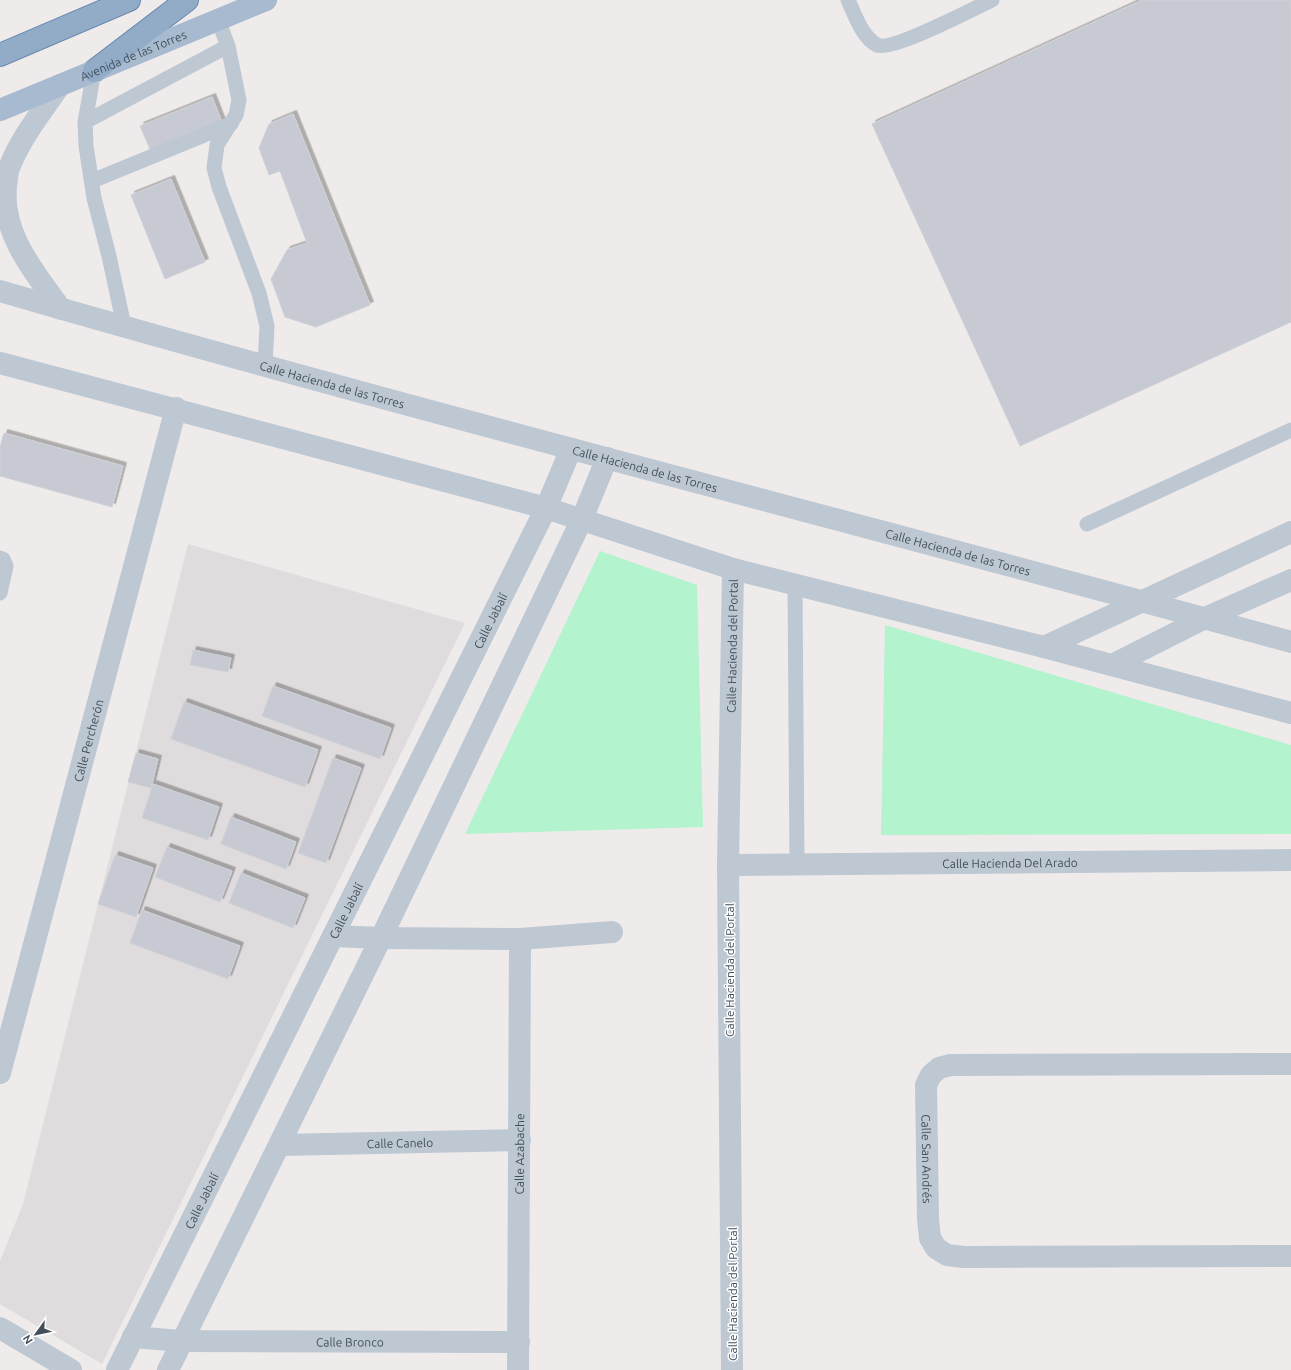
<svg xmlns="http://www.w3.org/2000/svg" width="1291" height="1370" font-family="Ubuntu,sans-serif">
<defs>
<filter id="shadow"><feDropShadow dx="3.5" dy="-3.5" stdDeviation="0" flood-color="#0004"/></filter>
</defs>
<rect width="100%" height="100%" fill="#efebeb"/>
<!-- education -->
<path fill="#e0dcdd" d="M188 544 465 623 102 1364 0 1304V1261L23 1204Z"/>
<!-- green -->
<path fill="#b3f3cd" d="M600 551 697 585 703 827 465 834Z
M885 625 1291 745V834L881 835Z"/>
<!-- building -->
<path fill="#c7cad2" stroke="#cfd1d8" filter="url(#shadow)" d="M1142 0H1291V322L1020 446 872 124Z
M212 97 223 125 152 154 140 126Z
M293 114 370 305 316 327 285 317 271 279 287 250 307 243 280 171 269 175 259 148 269 124Z
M171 179 205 262 165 279 131 195Z
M4 433 123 466 112 507 0 476V447Z
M193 650 231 658 228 672 190 665Z
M273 686 391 728 380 759 262 716Z
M184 702 318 750 305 787 171 739Z
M136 753 158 759 151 788 128 782Z
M333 758 361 768 326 863 298 853Z
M153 784 219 807 208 840 142 818Z
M231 817 296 842 286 869 221 844Z
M167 847 232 871 220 902 155 877Z
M115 855 153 868 136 917 98 904Z
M241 873 305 898 293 928 229 903Z
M142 910 240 946 228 979 130 943Z"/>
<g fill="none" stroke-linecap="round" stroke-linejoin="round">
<defs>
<path id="trunk" d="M0 55 129 0
M94 71 187 0"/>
</defs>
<!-- trunk casing -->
<use href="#trunk" stroke="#6888ad" stroke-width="24"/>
<!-- service -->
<path stroke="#bdc8d3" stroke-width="15" d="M848 0C855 15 862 37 877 45 891 52 975 8 992 0
M218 20 228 46 239 100 236 115 217 145 214 168 219 187 259 293 267 326 265 365
M94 71 85 122 86 146 94 198 109 256 124 326
M85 122 228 46
M92 181 231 124
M1087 524 1291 430
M0 558 3 559 6 566 0 593
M795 585 797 864"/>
<!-- minor -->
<g stroke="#bdc8d3" stroke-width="22">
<path d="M1044 647 1291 532"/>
<path d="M1112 665 1205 618 1291 580"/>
<path id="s1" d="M728 865 1291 860"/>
<path d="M333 936 381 938 520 939 612 932"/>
<path id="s2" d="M1291 1064 951 1065 939 1068 931 1075 926 1085 928 1219 930 1238 936 1248 947 1255 964 1257 1291 1256"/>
<path id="s3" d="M0 1073 176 408"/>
<path id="s4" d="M280 1145 520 1140"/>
<path d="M0 1328 71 1370"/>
<path id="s5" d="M133 1337 181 1341 519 1342"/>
<path id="s6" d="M518 1370 520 939"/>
<path id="s7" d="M732 1370 728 865 733 569"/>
</g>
<!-- tertiary -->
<g stroke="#bdc8d3" stroke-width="22">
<path d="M60 85C42 112 21 137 9 168 7 173 7 180 6 186 1 234 35 273 61 309"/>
<path id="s8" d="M0 291C428 415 861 523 1291 642"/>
<path d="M0 363 546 508 733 569 1044 647 1291 713"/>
<path id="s9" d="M117 1370 546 508 571 449"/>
<path d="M168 1370 381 938 582 519 607 458"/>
</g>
<!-- primary -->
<path stroke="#a7bacf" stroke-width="22" id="s10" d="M0 110 266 0"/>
<!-- trunk -->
<use href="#trunk" stroke="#92acc8" stroke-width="22"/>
</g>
<g text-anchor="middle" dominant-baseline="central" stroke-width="3" stroke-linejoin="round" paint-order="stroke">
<!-- street labels -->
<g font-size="12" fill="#424f5b" stroke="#fff">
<text stroke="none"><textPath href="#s10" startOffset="144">Avenida de las Torres</textPath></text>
<text stroke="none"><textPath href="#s8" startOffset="345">Calle Hacienda de las Torres</textPath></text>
<text stroke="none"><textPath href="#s8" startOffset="669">Calle Hacienda de las Torres</textPath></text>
<text stroke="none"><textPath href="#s8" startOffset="993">Calle Hacienda de las Torres</textPath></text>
<text stroke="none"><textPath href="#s9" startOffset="837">Calle Jabalí</textPath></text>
<text stroke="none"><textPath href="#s7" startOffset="724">Calle Hacienda del Portal</textPath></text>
<text stroke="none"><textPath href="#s3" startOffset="344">Calle Percherón</textPath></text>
<text stroke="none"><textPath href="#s1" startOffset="282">Calle Hacienda Del Arado</textPath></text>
<text stroke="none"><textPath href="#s9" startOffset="513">Calle Jabalí</textPath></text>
<text transform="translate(729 970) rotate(-90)">Calle Hacienda del Portal</text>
<text stroke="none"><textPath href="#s4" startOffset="120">Calle Canelo</textPath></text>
<text stroke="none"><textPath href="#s6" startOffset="216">Calle Azabache</textPath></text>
<text stroke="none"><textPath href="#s2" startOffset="448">Calle San Andrés</textPath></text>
<text stroke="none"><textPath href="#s9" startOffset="189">Calle Jabalí</textPath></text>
<text transform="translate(732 1294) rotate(-90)">Calle Hacienda del Portal</text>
<text stroke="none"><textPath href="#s5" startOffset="217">Calle Bronco</textPath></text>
</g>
</g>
<!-- north arrow -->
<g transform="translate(36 1334) rotate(237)" stroke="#ffffff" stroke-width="3" paint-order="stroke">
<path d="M0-3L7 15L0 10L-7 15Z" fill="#424f5b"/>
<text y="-6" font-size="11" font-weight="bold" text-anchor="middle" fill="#424f5b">N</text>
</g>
</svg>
